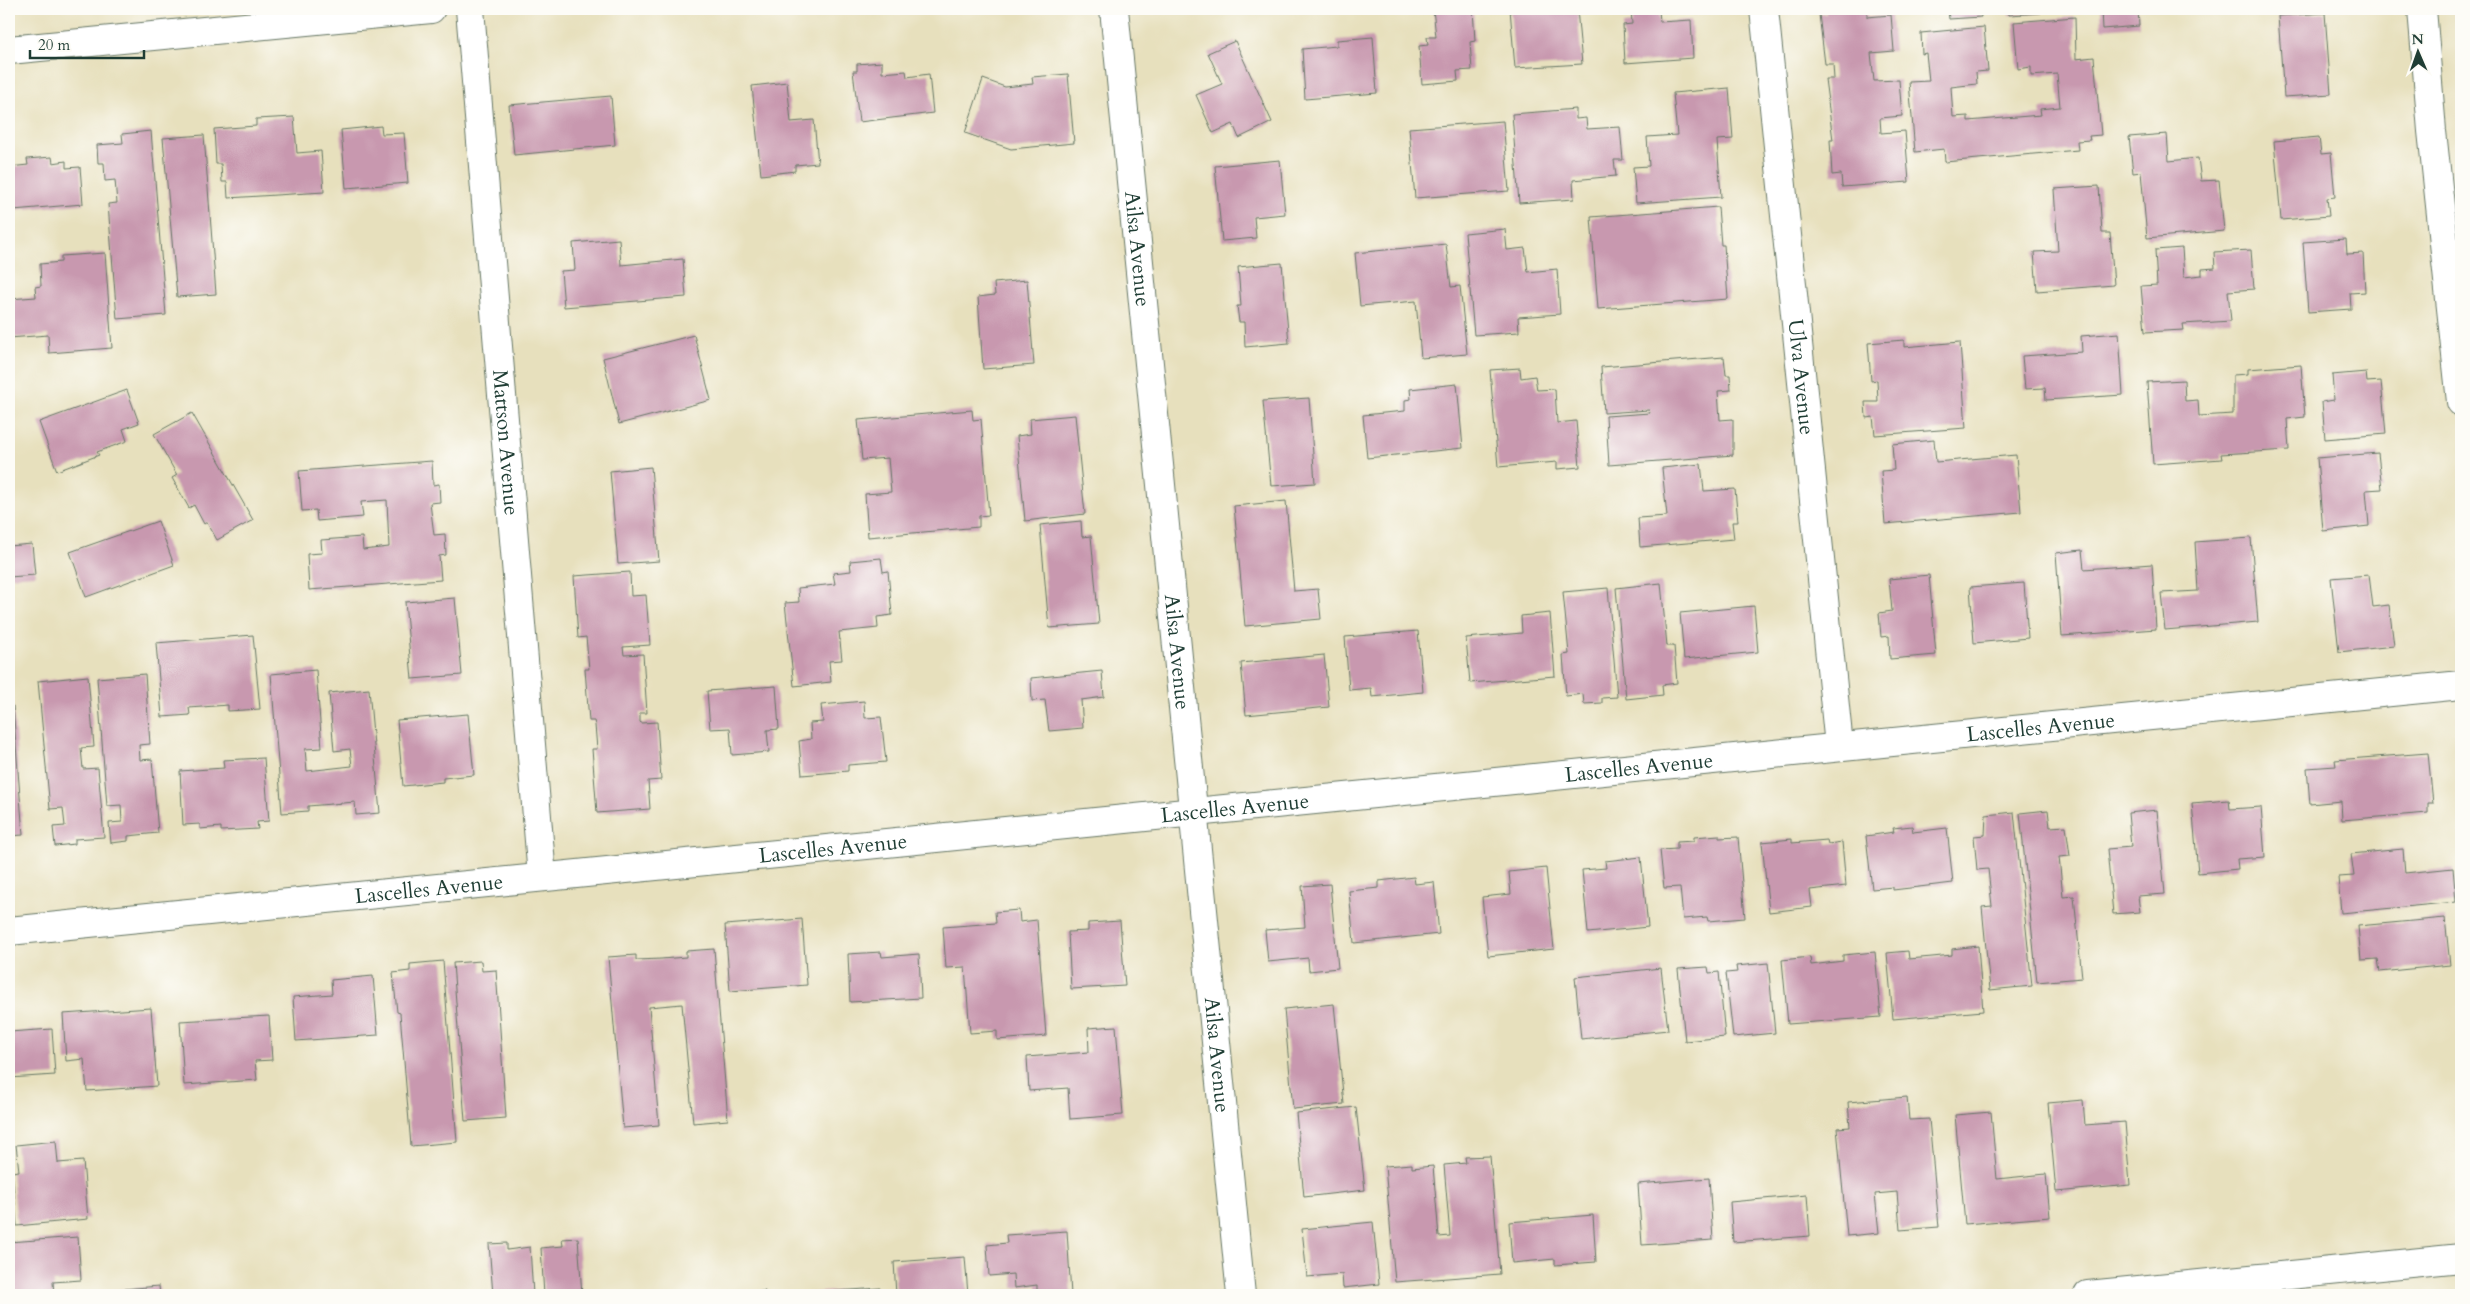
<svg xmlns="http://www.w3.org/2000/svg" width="2470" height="1304" font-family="Cardo,serif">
<rect width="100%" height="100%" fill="#fdfcf7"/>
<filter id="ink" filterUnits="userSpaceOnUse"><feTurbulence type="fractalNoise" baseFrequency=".02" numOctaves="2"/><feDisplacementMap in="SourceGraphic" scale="10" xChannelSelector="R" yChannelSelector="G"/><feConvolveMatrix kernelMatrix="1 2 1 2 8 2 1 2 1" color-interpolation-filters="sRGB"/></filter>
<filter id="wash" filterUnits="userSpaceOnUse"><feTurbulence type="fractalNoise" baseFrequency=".0096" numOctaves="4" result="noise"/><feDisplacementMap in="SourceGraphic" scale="20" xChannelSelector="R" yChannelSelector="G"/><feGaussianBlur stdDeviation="1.12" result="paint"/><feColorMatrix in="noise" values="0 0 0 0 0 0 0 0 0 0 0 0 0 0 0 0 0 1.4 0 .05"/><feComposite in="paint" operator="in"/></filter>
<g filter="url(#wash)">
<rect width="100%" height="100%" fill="#e7e0bd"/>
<g id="blocks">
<!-- building -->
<path fill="#c898af" d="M1433 9H1473L1475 41 1470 42 1472 70 1457 71 1458 81 1422 84 1419 46 1428 45 1427 37H1436Z
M1510 9H1577L1582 64 1515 68Z
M1631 9H1659L1660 22 1691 20 1693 58 1625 63 1623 25 1632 24Z
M1825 9H1867V17L1891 15 1894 51 1871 53 1874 81 1899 80 1902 116 1880 118 1881 133 1905 131 1909 182 1842 187 1841 174 1832 175 1830 140H1833L1825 79H1834L1833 64H1825L1819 14H1826Z
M1948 9H1980L1981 17 1949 19Z
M2008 9H2040L2041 13 2009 15Z
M2101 9H2138L2139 26 2102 29Z
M2325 13 2331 94 2284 97 2278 16Z
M2075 17 2076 59 2094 57 2101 135 2089 136 2090 140 2077 141 2078 150 1945 162 1944 149 1915 152 1909 82 1929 81 1926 53 1922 54 1921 33 1984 27 1988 71 1976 72 1977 84 1951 87 1953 117 1968 116V121L2041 115 2040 109 2060 107 2057 74 2031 76V67L2018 69 2014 22Z
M1373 37 1377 93 1305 99 1302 49 1337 46V40Z
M1235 41 1272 122 1239 138 1233 124 1213 133 1196 95 1222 84 1208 53Z
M882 62V73L906 71 907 77 929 74 933 113 859 122 853 71H857V64Z
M1068 74 1074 143 1011 149 965 133 983 79 1005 87 1033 84 1032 77Z
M787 82 791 122 814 120 818 163 795 165V171L761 175 752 86Z
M1729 88 1733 139 1717 140 1721 197 1636 203 1633 167 1649 166 1647 137 1677 135 1673 93Z
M611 96 615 145 514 155 509 105Z
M1576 109V119L1586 118 1587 129 1620 127 1623 160H1614L1616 176 1573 180 1574 199 1519 203 1512 114Z
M294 117 297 153 321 151 324 192 228 198 227 182H222L221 164H216L214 129 256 126V119Z
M1503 121 1509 191 1415 198 1409 128Z
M381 126 382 134 404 133 408 183 346 188 341 130Z
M151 131 166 315 117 319 108 204 117 203 115 180 105 181 104 163H98L97 145 123 143 122 134Z
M2167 134 2169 161 2198 158 2201 181 2219 180 2224 231 2147 238 2141 172 2133 173 2129 137Z
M204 135 216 294 177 297 163 138Z
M2319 137 2321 154 2331 153 2335 197 2327 198 2329 216 2281 220 2274 141Z
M52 157 53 163 66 161V168L80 167 83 204 13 210 9 167 28 165 27 159Z
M1280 160 1285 214 1254 217 1256 238 1222 241 1215 166Z
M2099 186 2102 233H2110L2114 285 2037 291 2034 252 2058 251 2054 189Z
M1718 207 1721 245H1724L1728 299 1598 309 1591 217Z
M1505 229 1507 250 1525 248 1528 272 1557 269 1560 314 1518 317 1519 332 1474 335 1465 233Z
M619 239 621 265 683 259 686 297 564 307 561 271 575 270 573 243Z
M2346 239 2347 254 2363 253 2365 292 2350 293 2351 309 2308 312 2303 242Z
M1446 244 1451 287 1460 286 1467 354 1421 358 1416 301 1360 306 1355 253Z
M2182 248 2184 277 2202 275V269L2215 268 2214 252 2251 250 2254 289 2228 291 2231 321 2183 324 2184 330 2145 332 2141 286 2157 285 2155 250Z
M105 253 112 348 49 353 48 335 9 338V299L36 297 35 287 41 286 40 264 61 262V256Z
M1282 263 1289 343 1245 347 1244 322H1239L1237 306H1241L1238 267Z
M1027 280 1034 365 983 369 978 297 995 295 994 283Z
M2119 333 2123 395 2046 400 2045 388 2025 389 2022 356 2082 352 2081 336Z
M694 335 711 400 619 424 603 358Z
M1904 340V347L1960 342 1966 428 1875 435 1873 417 1866 418 1865 402H1878L1877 380 1871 381 1868 343Z
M1724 357 1726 375H1730L1731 390 1718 391 1720 420 1733 419V455L1609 465 1606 416 1650 413 1649 410 1604 413 1601 367Z
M2301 365 2305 417 2287 419 2289 450 2221 454 2222 459 2153 464 2147 382 2184 380 2185 401 2198 400 2199 416 2233 414V375L2248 374V369Z
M1520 368 1521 378 1535 376 1537 390 1555 389 1557 423 1576 421 1580 467 1557 469V462L1498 467 1490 370Z
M2366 372 2367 382 2381 381 2386 434 2325 439 2322 402 2334 400 2332 375Z
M1457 384 1463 448 1367 458 1363 415 1405 411V400L1411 399 1410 389Z
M127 390 139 423 123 429 127 441 97 452 99 455 57 471 39 422Z
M1309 398 1315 483 1271 486 1263 401Z
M972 410 973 420 981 419 989 515 979 516V527L868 537 865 494 891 492 888 458 862 460 858 420Z
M192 413 253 520 217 540 207 522 204 524 194 505 189 508 172 478 177 475 154 434Z
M1075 415 1085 514 1025 521 1017 436 1031 434 1030 419Z
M1934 440 1936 462 2016 455 2021 512 1885 524 1881 471 1894 470 1892 444Z
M2378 453 2382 489 2366 490 2369 526 2323 531 2317 458Z
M432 461 433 485 439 484 440 502 430 503 434 535 445 534 446 555 439 556 441 580 309 590 307 554 322 553 321 540 362 537 363 550 389 547 387 500 361 502 363 517 317 521 316 510 302 511 299 471Z
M1701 464 1704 491 1735 489 1738 522H1732L1734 539 1640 547 1638 518 1667 516 1662 468Z
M651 467 659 561 618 564 610 471Z
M1286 501 1294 591 1318 589 1321 619 1245 626 1234 506Z
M158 521 174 565 86 597 70 552Z
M1081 521 1082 537 1091 536 1099 624 1049 628 1040 525Z
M2251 538 2258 622 2165 630 2161 593 2198 591 2195 542Z
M32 544 35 575 9 577V546Z
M2082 550 2084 569 2152 564 2156 629 2062 636 2056 553Z
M881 558 883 572 888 571 892 615 877 617 878 628 839 632 842 660 829 661 831 682 794 686 785 603 799 602 798 588 835 584 833 573 851 571 850 561Z
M630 572 631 596 646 595 650 645 623 647 624 655 643 654 647 713H640V722L641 723 657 722 661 780 648 781 650 809 597 813 592 749H597L595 725 594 721H589L585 669H589L586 637 578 638 574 576Z
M1929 575 1936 655 1890 659 1889 636 1881 637 1879 613 1892 611 1889 579Z
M2369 575 2373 607 2389 605 2394 646 2339 652 2331 578Z
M1661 583 1667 646H1674L1677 683 1662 685 1663 695 1626 699 1616 588Z
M2024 583 2028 638 1974 643 1970 587Z
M1608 588 1617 697 1602 698V703L1584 704 1583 694 1566 696 1563 655 1569 654 1563 592Z
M455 598 462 675 412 679 405 602Z
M1754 606 1758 652 1684 659 1680 613Z
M1550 613 1555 676 1470 683 1466 638 1522 633 1521 616Z
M1418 631 1423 692 1372 697 1371 688 1349 690 1345 637Z
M253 635 260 709 228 711V705L189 708 190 715 162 717 156 643Z
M1324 655 1329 707 1246 715 1241 663Z
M316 670 322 748 305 749 307 771 352 766 350 749 334 751 329 693 369 689 380 813 356 815 355 802 308 806V811L282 813 271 674Z
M1102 671 1104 697 1081 700 1083 728 1049 731 1045 700 1032 701 1031 678Z
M145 674 150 744 139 745 140 760 152 759 158 833 128 836V841L111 843 109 823 122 822 121 805 107 806 97 678Z
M88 676 94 747 81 748 83 769 98 768 104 837 75 839V844L55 846 53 827 65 826 63 808 50 809 38 681Z
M776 686 779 729 767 730 769 752 732 755 730 728 710 729 707 691Z
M864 701 865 718 881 717 886 762 848 765V771L802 775 799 741 811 739 810 723 823 722 821 705Z
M9 706H13L23 835 9 836Z
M468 714 474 775 443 778V782L403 786 397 720Z
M2428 753 2433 803H2428V813L2342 820 2341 801 2310 804 2307 768 2336 766 2335 760Z
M264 758 269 821 257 822 258 829 221 831V827L200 829V824L183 825 180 771 224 768 223 760Z
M2229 800 2230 809 2261 807 2265 857 2237 859 2238 869 2198 873 2192 803Z
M2048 810 2050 827 2066 826 2070 856 2059 857 2063 897 2074 896 2082 978 2037 982 2020 813Z
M2157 810 2165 894 2138 896 2140 912 2113 914 2107 849 2131 847 2128 813Z
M2014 812 2032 986 1990 990 1982 907 1992 906 1988 869 1977 870 1974 836 1985 835 1986 815Z
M1912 826 1913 832 1947 828 1953 883 1893 890V887L1872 889 1866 836 1894 832 1893 828Z
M1719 835V838L1738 837 1745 918 1708 921 1707 917 1683 919 1680 887 1664 888 1660 850 1677 849V842L1694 841V837Z
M1792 839V843L1827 840 1828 844 1842 842 1846 886 1810 890 1812 907 1769 912 1762 842Z
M2403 849 2405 873 2453 868 2456 902 2341 913 2338 877 2354 876 2351 854Z
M1641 857 1648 927 1588 933 1582 870 1606 868 1605 861Z
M1546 868 1554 949 1488 956 1482 897 1511 894 1509 872Z
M1414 877 1415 884 1434 882 1439 934 1354 943 1349 891 1379 888V881Z
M1330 884 1338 968 1309 971 1308 958 1268 962 1265 930 1305 927 1302 886Z
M1019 910 1020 922 1037 920 1046 1036 997 1040V1031L970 1033 965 967 946 968 943 927 996 923 995 912Z
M2445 918 2450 965 2380 972 2378 959 2361 960 2358 926Z
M802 919 807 985 730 991 725 925Z
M1120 921 1125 986 1071 989 1068 932 1088 931V923Z
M1978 946 1983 1011 1893 1019 1887 953 1908 951 1909 959 1932 957 1952 955V949Z
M714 949 728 1120 693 1123 682 1004 649 1007 659 1125 623 1128 608 957 636 955V960L661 959 686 957V951Z
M881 952 882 957 919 954 921 998 850 1002 848 954Z
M1875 952 1881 1017 1788 1024 1782 960 1810 957 1811 965 1843 961V955Z
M443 961 457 1142 411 1146 400 1013 397 1012 393 973 410 971V964Z
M481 961 482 971 496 970 506 1118 465 1121 453 963Z
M1768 963 1775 1033 1733 1037 1726 973 1737 972 1736 966Z
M1708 967 1709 973 1719 972 1725 1037 1685 1041 1678 969Z
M1661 968 1668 1030 1581 1039 1575 977Z
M373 976 378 1035 296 1041 293 997 332 994 331 980Z
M1334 1004 1344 1104 1293 1109 1284 1009Z
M151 1008 157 1086 87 1091 84 1059 66 1061 63 1014Z
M269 1016 272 1060 255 1061 257 1080 184 1085 180 1021Z
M1116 1026 1123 1115 1070 1119 1068 1088 1029 1091 1027 1057 1089 1052 1088 1028Z
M52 1029 55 1075 9 1078V1032Z
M1907 1097 1909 1120 1929 1119 1939 1227 1900 1230 1897 1192 1875 1194 1879 1233 1847 1236 1837 1128 1850 1127 1848 1102Z
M2083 1100 2085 1125 2125 1122 2130 1185 2056 1192 2048 1103Z
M1356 1107 1365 1190 1304 1197 1296 1113Z
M1991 1112 1997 1179 2046 1174 2050 1217 1965 1224 1955 1115Z
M56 1141 58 1163 83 1161 88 1219 17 1226 12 1172 19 1171 16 1145Z
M1490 1156 1500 1274 1395 1282 1385 1166 1412 1164V1168L1433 1166 1439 1237 1450 1236 1444 1165 1466 1163 1465 1157Z
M1709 1178 1713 1240 1642 1245 1638 1184Z
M1807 1195 1810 1236 1733 1242 1730 1202Z
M1593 1215 1596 1262 1555 1265V1259L1512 1263 1509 1222Z
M1373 1222 1379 1284 1343 1288 1342 1274 1307 1277 1302 1229Z
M1067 1231 1071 1295H1037V1285L1014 1288 1013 1274 989 1276 987 1245 1007 1243 1006 1235Z
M78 1237 81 1280 53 1282 54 1295H9V1242Z
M578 1238 582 1295H544L541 1248 563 1246 562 1239Z
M507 1243V1250L530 1247 533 1295H493L489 1244Z
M965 1257 968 1295H896L894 1262Z
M159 1286 160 1295H112V1290Z
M880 1288 881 1295H808V1293Z
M765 1291V1295H728V1294Z"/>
</g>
</g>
<g filter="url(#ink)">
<use href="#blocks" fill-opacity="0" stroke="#657664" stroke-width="1"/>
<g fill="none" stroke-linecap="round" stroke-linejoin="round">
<defs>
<g id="minor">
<path id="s1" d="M470 9 542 877"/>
<path id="s2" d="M1114 9 1241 1295"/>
<path id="s3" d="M1764 9 1839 746"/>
<path d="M9 50 431 9"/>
<path id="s4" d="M9 931 2461 685"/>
<path d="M2088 1295 2461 1258"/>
</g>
<path id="major" d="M2422 9 2432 131 2461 402"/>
</defs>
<!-- minor casing -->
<use href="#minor" stroke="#657664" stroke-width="30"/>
<!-- major casing -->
<use href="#major" stroke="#657664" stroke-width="30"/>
<!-- minor -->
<use href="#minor" stroke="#fff" stroke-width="28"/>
<!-- major -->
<use href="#major" stroke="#fff" stroke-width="28"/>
</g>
</g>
<g text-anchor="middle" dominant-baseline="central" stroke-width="4" stroke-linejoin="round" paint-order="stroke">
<!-- street labels -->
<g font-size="21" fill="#1f3d34" stroke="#fdfcf7">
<text stroke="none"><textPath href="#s2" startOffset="241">Ailsa Avenue</textPath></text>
<text stroke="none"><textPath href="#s3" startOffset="370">Ulva Avenue</textPath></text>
<text stroke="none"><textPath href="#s1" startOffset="435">Mattson Avenue</textPath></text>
<text stroke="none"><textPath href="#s2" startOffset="646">Ailsa Avenue</textPath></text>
<text stroke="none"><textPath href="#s4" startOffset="2042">Lascelles Avenue</textPath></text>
<text stroke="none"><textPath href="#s4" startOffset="1638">Lascelles Avenue</textPath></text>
<text stroke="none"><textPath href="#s4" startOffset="1232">Lascelles Avenue</textPath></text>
<text stroke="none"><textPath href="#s4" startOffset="828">Lascelles Avenue</textPath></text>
<text stroke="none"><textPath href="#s4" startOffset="422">Lascelles Avenue</textPath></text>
<text stroke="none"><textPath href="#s2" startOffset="1051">Ailsa Avenue</textPath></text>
</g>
</g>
<!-- margin -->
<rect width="2470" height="1304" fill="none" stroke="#fdfcf7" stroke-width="30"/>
<!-- north arrow -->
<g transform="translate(2418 52) rotate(358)" stroke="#fdfcf7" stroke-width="4" paint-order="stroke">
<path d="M0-4L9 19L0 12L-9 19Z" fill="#1f3d34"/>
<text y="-8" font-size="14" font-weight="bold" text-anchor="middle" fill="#1f3d34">N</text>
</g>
<!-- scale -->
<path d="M30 50v8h114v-8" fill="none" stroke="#1f3d34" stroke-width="2.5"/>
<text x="38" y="50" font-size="15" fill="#1f3d34" stroke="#fdfcf7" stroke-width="4" paint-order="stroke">20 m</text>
</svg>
